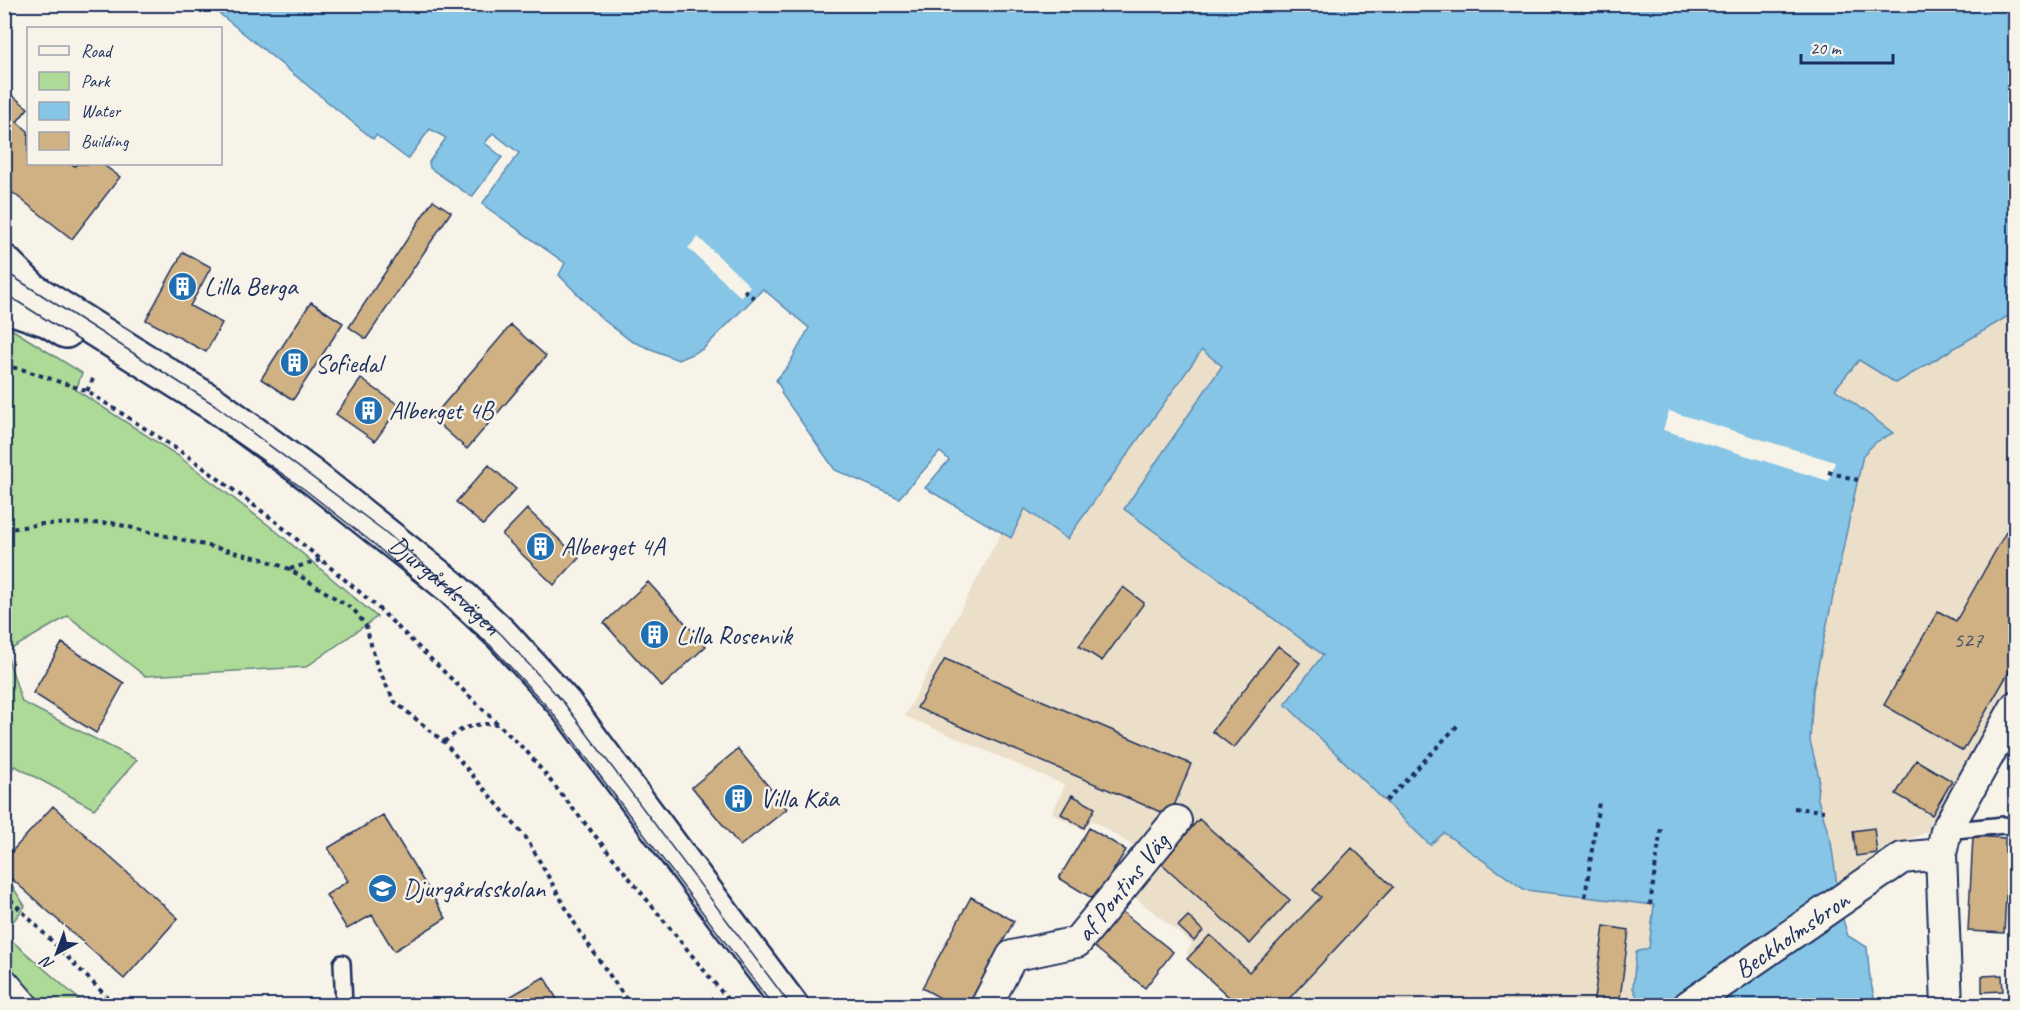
<svg xmlns="http://www.w3.org/2000/svg" width="2020" height="1010" font-family="Caveat,sans-serif">
<rect width="100%" height="100%" fill="#f7f3e8"/>
<filter id="ink" filterUnits="userSpaceOnUse"><feTurbulence type="fractalNoise" baseFrequency=".0167" numOctaves="2"/><feDisplacementMap in="SourceGraphic" scale="12" xChannelSelector="R" yChannelSelector="G"/><feConvolveMatrix kernelMatrix="1 2 1 2 8 2 1 2 1" color-interpolation-filters="sRGB"/></filter>
<g filter="url(#ink)">
<!-- built -->
<path fill="#ebdfca" d="M2015 312V720L1959 819 1893 846 1838 885 1831 842 1817 796 1819 777 1810 741 1813 690 1853 497 1863 455 1876 442 1835 389 1858 359 1896 383Z
M1202 350 1222 366 1124 509 1323 655 1386 801 1430 844 1444 833 1525 890 1654 905 1649 948 1633 988 1641 1005H1244L1186 953 1192 943 1133 896 1132 845 1092 820 1084 831 1052 813 1065 785 905 716 1001 533 1011 538 1025 509 1067 539Z"/>
<!-- green -->
<path fill="#aeda98" stroke="#64847b" stroke-width="1.5" d="M5 325 82 373 76 390 177 455 276 531 377 617 306 667 145 676 68 616 6 652 22 702 137 760 94 809 15 766 5 777Z
M5 875 25 906 5 932H4Z
M4 934 81 1001 76 1005H5Z"/>
<!-- water -->
<path fill="#86c5e6" stroke="#5b89b0" stroke-width="1.5" d="M209 5H2015V312L1896 383 1859 360 1835 389 1893 433 1876 442 1863 455 1813 690 1810 741 1819 777 1817 796 1831 842 1841 913 1848 936 1867 947 1870 979 1876 1005H1641L1633 988 1636 952 1649 948 1654 905 1525 890 1444 833 1430 845 1285 704 1323 655 1124 509 1222 366 1202 350 1067 539 1025 509 1011 538 925 488 949 460 940 452 899 498 835 470 781 393 782 390 776 380 788 366 809 328 763 289 703 349 678 360 631 341 601 318 559 275 565 263 482 204 519 153 493 133 485 143 502 157 472 197 430 168 429 162 446 138 430 129 408 159 376 135 373 139Z"/>
<!-- pier -->
<path fill="#f7f3e8" d="M698 237 750 286 741 297 688 248Z
M1669 411 1835 462 1829 481 1663 430Z"/>
<!-- building -->
<path fill="#cfb183" stroke="#1b2f5e" stroke-width="1.5" d="M4 89 28 108 17 122 28 131V164H71L75 166 77 164H102L120 177 72 239 4 186Z
M433 200 451 212 366 339 349 327Z
M183 252 211 267 190 306 222 323 206 352 146 320Z
M311 302 343 323 293 400 261 379Z
M511 325 546 356 467 449 432 418Z
M361 379 400 406 375 441 336 414Z
M489 465 516 489 483 525 456 502Z
M527 509 579 558 554 585 502 535Z
M2010 525 2016 528V660L1963 751 1884 705 1938 611 1956 621Z
M648 582 706 646 662 687 604 623Z
M1123 587 1144 603 1102 661 1079 646Z
M62 643 124 683 96 733 33 693Z
M1278 646 1300 663 1234 748 1212 731Z
M945 659 1191 764 1170 816 917 708Z
M738 749 787 809 740 846 692 787Z
M1916 760 1952 781 1932 815 1896 794Z
M1072 795 1095 808 1084 828 1061 814Z
M53 806 178 918 124 979 4 872V860Z
M383 815 446 918 394 951 372 915 347 929 326 895 348 881 328 848Z
M1199 819 1290 900 1250 944 1161 863Z
M1089 828 1126 850 1095 900 1059 878Z
M1874 828 1877 853 1856 856 1853 831Z
M1973 836 2005 838V852H2016V876H2007L2004 933 1968 931Z
M1352 848 1393 887 1282 1006H1239L1187 959 1210 935 1249 972 1321 897 1313 890Z
M971 897 1014 921 968 1006H955L922 988Z
M1120 910 1173 952 1145 988 1092 945Z
M1188 916 1203 931 1194 941 1178 926Z
M1604 926 1629 930 1619 1006H1593Z
M2002 975 2003 991 1982 992V976Z
M544 977 561 1006H494Z"/>
<g fill="none" stroke-linecap="round" stroke-linejoin="round">
<defs>
<path id="service" d="M1946 831 2004 825 2016 828
M342 963 344 1006"/>
<g id="minor">
<path d="M4 984 23 1006"/>
<path id="s1" d="M986 1006 1012 956 1077 942 1176 821"/>
<path id="s2" d="M1688 1006 1902 858 1941 854"/>
<path d="M1947 1006 1941 854 1946 831 2016 706"/>
</g>
<g id="tertiary">
<path id="s3" d="M4 262 32 290 215 405 309 474 451 587 502 635 564 703 791 1006"/>
<path d="M4 305 48 320 66 331"/>
</g>
</defs>
<!-- service casing -->
<use href="#service" stroke="#1b2f5e" stroke-width="20"/>
<!-- minor casing -->
<use href="#minor" stroke="#1b2f5e" stroke-width="34"/>
<!-- tertiary casing -->
<use href="#tertiary" stroke="#1b2f5e" stroke-width="38"/>
<!-- path -->
<path stroke="#1b2f5e" stroke-width="4" stroke-dasharray="4.5 4.5" stroke-linecap="butt" d="M744 290 754 298
M4 366 21 369 87 391 189 457 275 521 375 605 528 753 733 1006
M87 391 95 375
M1828 472 1858 480
M4 530 42 524 112 523 263 559 289 569 354 610 366 626 377 666 394 701 444 742 527 839 579 931 631 1006
M290 569 320 560
M4 689 9 688
M444 742C463 726 475 723 501 724
M1386 801 1459 724
M1794 808 1824 811
M4 893 106 996 103 1006
M1585 897 1599 802
M1650 905 1661 828"/>
<!-- service -->
<use href="#service" stroke="#f7f3e8" stroke-width="15"/>
<!-- minor -->
<use href="#minor" stroke="#f7f3e8" stroke-width="30"/>
<!-- tertiary -->
<use href="#tertiary" stroke="#f7f3e8" stroke-width="33"/>
<!-- tram -->
<path stroke="#1b2f5e" stroke-width="1.5" d="M4 271 215 405 383 530 451 587 502 635 564 703 791 1006
M4 293 207 421 304 489 374 544 490 645 552 712 773 1006"/>
</g>
</g>
<!-- icons -->
<defs>
<symbol id="building-disc" viewBox="-11 -11 22 22"><circle r="9.5" fill="#1f6fb2" stroke="#f7f3e8"/><path d="M-4-6H4V6H1V3H-1V6H-4ZM-2.5-4.3h1.7v1.8h-1.7ZM.8-4.3h1.7v1.8H.8ZM-2.5-1h1.7V.8h-1.7ZM.8-1h1.7V.8H.8Z" fill="#fff"/></symbol>
<symbol id="school-disc" viewBox="-11 -11 22 22"><circle r="9.5" fill="#1f6fb2" stroke="#f7f3e8"/><path d="M0-5L7-2L0 1L-7-2ZM-4 1L0 2.5L4 1V4Q0 6-4 4Z" fill="#fff"/></symbol>
</defs>
<g fill-rule="evenodd">
<use href="#building-disc" x="166" y="270" width="33" height="33"/>
<use href="#building-disc" x="278" y="346" width="33" height="33"/>
<use href="#building-disc" x="352" y="394" width="33" height="33"/>
<use href="#building-disc" x="524" y="530" width="33" height="33"/>
<use href="#building-disc" x="638" y="618" width="33" height="33"/>
<use href="#building-disc" x="722" y="782" width="33" height="33"/>
<use href="#school-disc" x="366" y="872" width="33" height="33"/>
</g>
<g text-anchor="middle" dominant-baseline="central" stroke-width="5" stroke-linejoin="round" paint-order="stroke">
<!-- number labels -->
<g font-size="22" fill="#485067">
<text x="1968" y="640">527</text>
</g>
<!-- poi labels -->
<g font-size="26" fill="#1b2f5e" stroke="#f7f3e8" text-anchor="start">
<text x="204" y="286">Lilla Berga</text>
<text x="315" y="363">Sofiedal</text>
<text x="389" y="410">Alberget 4B</text>
<text x="561" y="546">Alberget 4A</text>
<text x="676" y="635">Lilla Rosenvik</text>
<text x="760" y="798">Villa Kåa</text>
<text x="403" y="888">Djurgårdsskolan</text>
</g>
<!-- street labels -->
<g font-size="26" fill="#1b2f5e" stroke="#f7f3e8">
<text stroke="none"><textPath href="#s3" startOffset="548">Djurgårdsvägen</textPath></text>
<text stroke="none"><textPath href="#s1" startOffset="194">af Pontins Väg</textPath></text>
<text stroke="none"><textPath href="#s2" startOffset="126">Beckholmsbron</textPath></text>
</g>
</g>
<!-- margin -->
<rect width="2020" height="1010" fill="none" stroke="#f7f3e8" stroke-width="24"/>
<rect x="12" y="12" width="1996" height="986" fill="none" stroke="#1b2f5e" stroke-width="2" filter="url(#ink)"/>
<!-- legend -->
<rect x="27" y="27" width="195" height="138" fill="#f7f3e8" stroke="#9fa5b1" stroke-width="1.5"/>
<rect x="39" y="46" width="30" height="9" fill="#f7f3e8" stroke="#9fa5b1" stroke-width="1.5"/>
<text x="81" y="57" font-size="18" fill="#1b2f5e">Road</text>
<rect x="39" y="72" width="30" height="18" fill="#aeda98" stroke="#9fa5b1" stroke-width="1.5"/>
<text x="81" y="87" font-size="18" fill="#1b2f5e">Park</text>
<rect x="39" y="102" width="30" height="18" fill="#86c5e6" stroke="#9fa5b1" stroke-width="1.5"/>
<text x="81" y="117" font-size="18" fill="#1b2f5e">Water</text>
<rect x="39" y="132" width="30" height="18" fill="#cfb183" stroke="#9fa5b1" stroke-width="1.5"/>
<text x="81" y="147" font-size="18" fill="#1b2f5e">Building</text>
<!-- north arrow -->
<g transform="translate(57 953) rotate(221)" stroke="#f7f3e8" stroke-width="4.5" paint-order="stroke">
<path d="M0-4.5L10 22L0 15L-10 22Z" fill="#1b2f5e"/>
<text y="-9" font-size="16" font-weight="bold" text-anchor="middle" fill="#1b2f5e">N</text>
</g>
<!-- scale -->
<path d="M1801 54v9h92v-9" fill="none" stroke="#1b2f5e" stroke-width="3"/>
<text x="1810" y="54" font-size="18" fill="#1b2f5e" stroke="#f7f3e8" stroke-width="4.5" paint-order="stroke">20 m</text>
</svg>
